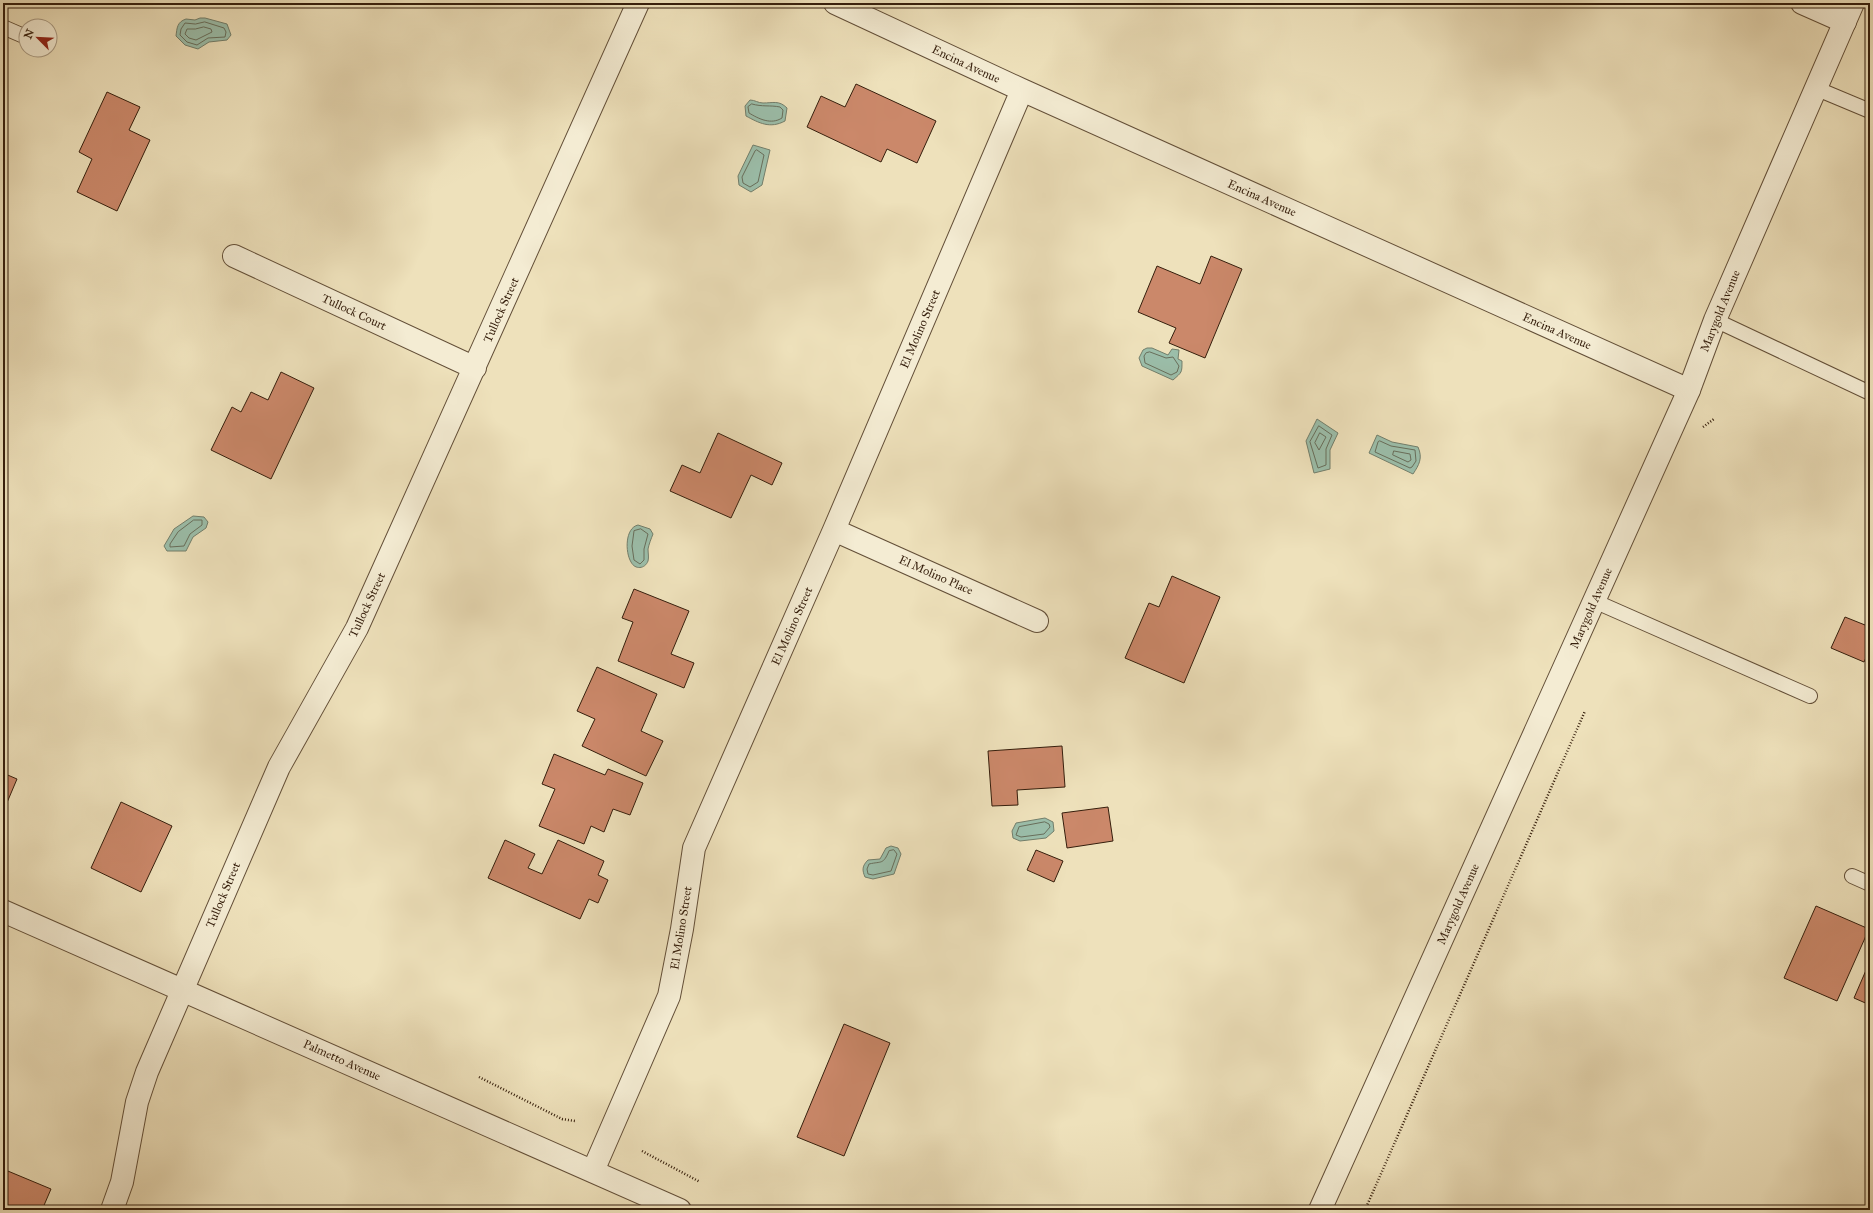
<svg xmlns="http://www.w3.org/2000/svg" width="1873" height="1213" font-family="'IM FELL Great Primer',serif">
<rect width="100%" height="100%" fill="#eee1bb"/>
<filter id="stains"><feTurbulence type="fractalNoise" baseFrequency=".005" numOctaves="4"/><feColorMatrix values="0 0 0 0 .2 0 0 0 0 .09 0 0 0 0 .02 0 0 0 .5 -.17"/></filter>
<radialGradient id="worn" r=".72"><stop offset=".6" stop-color="#630" stop-opacity="0"/><stop offset="1" stop-color="#630" stop-opacity=".3"/></radialGradient>
<!-- water -->
<path fill="#9bbeaa" stroke="#727e6b" d="M200 18H205L227 24 231 35 227 40 209 42 198 49 185 45 176 36C177 28 177 22 186 19L195 20Z
M750 100C755 100 758 103 763 103 773 103 779 100 787 108L785 121C770 129 759 123 746 116L745 106Z
M753 145 770 150 762 185 751 192 739 185 738 176Z
M1147 348H1152L1168 355 1172 349 1179 350 1178 359 1182 361C1182 373 1182 372 1173 380L1142 366 1139 358 1143 350Z
M1317 419 1338 433 1330 450V469L1314 473 1306 441Z
M1377 435 1392 442 1418 447C1423 458 1419 465 1413 474L1369 453Z
M193 516 204 517 208 522 206 528 193 537 186 551H167L164 546 174 529Z
M638 525 650 529 653 534C651 539 649 544 648 549 648 553 649 557 648 561 645 569 635 570 631 562 625 552 625 528 638 525Z
M1045 818 1053 822 1054 831 1046 838 1020 841 1013 838 1012 831 1016 823Z
M891 846 898 848 901 854 894 874 873 879 865 877C862 870 862 866 868 860L880 859 886 848Z"/>
<g fill="none" stroke-linecap="round" stroke-linejoin="round">
<!-- shore -->
<path stroke="#686e5b" stroke-width="1" d="M205 22 224 28 226 32 225 37 208 38 197 45 187 42 180 35 181 29 185 23 195 24Z
M204 27 211 29 212 32 196 40 189 38 185 34 187 29H195Z
M752 104C762 107 770 105 780 107L783 110 782 118C771 125 759 119 749 113L748 107Z
M757 150 764 155 758 182 750 187 743 183 742 177 755 151Z
M1150 352 1166 358 1173 357 1179 366 1177 372 1171 375 1145 363 1144 356 1146 353Z
M1319 426 1332 435 1326 449V465L1318 468 1310 442Z
M1320 433 1326 437 1319 450 1315 443Z
M1380 441 1391 446 1415 450 1416 461 1412 467 1410 468 1375 452 1378 442Z
M1394 451 1410 454 1411 460 1408 462 1393 455Z
M194 520H202V525L190 534 184 546 170 547V544L178 532Z
M641 529 648 534 644 549V560L640 564 634 560 632 546 634 531Z
M1045 822 1049 824 1050 827 1044 834 1021 837 1016 835 1019 827Z
M894 850 897 854 891 871 873 875 868 874 867 869 869 864C882 861 883 865 889 851Z"/>
</g>
<!-- building -->
<path fill="#cb886a" stroke="#351e0c" d="M856 84 936 121 917 163 887 149 881 162 807 127 821 96 845 107Z
M107 92 140 107 129 130 150 140 117 211 77 192 92 159 79 152Z
M1211 256 1242 269 1205 358 1169 343 1176 328 1138 312 1157 266 1200 284Z
M281 372 314 388 271 479 211 450 232 407 241 412 251 392 268 400Z
M718 433 782 463 772 485 751 475 731 518 670 491 682 465 700 473Z
M1172 576 1220 597 1184 683 1125 658 1149 603 1159 607Z
M634 589 689 611 671 654 694 663 684 688 618 661 633 622 622 618Z
M1845 617 1870 627V649L1864 662 1831 648Z
M597 667 657 694 641 731 663 741 646 776 582 746 595 719 577 711Z
M1062 746 1065 787 1017 790 1018 805 992 806 988 751Z
M554 754 605 775 608 769 643 783 630 815 613 809 604 832 591 826 584 844 539 826 555 789 542 784Z
M3 773 17 779 3 812Z
M121 802 172 826 141 892 91 868Z
M1108 807 1113 841 1067 848 1062 813Z
M505 840 535 854 528 868 542 874 558 840 604 861 598 875 608 880 598 903 589 899 580 919 488 878Z
M1036 850 1063 861 1054 882 1027 870Z
M1816 906 1869 929 1837 1001 1784 978Z
M1870 961V1005L1854 998Z
M844 1024 890 1043 844 1156 797 1137Z
M3 1169 51 1189 42 1210H3Z"/>
<g fill="none" stroke-linecap="round" stroke-linejoin="round">
<defs>
<path id="service" d="M3 27 26 37
M1815 88 1870 111
M1715 320 1870 393
M1594 601 1810 696
M1852 876 1870 884"/>
<path id="minor" d="M835 3 1022 90 1689 390
M1802 3 1845 22
M234 256 475 368
M834 530 1037 621
M593 1171 669 996 682 929 694 848 834 530 1022 90
M112 1210 122 1182 137 1102 147 1072 279 767 357 628 638 3"/>
<path id="tertiary" d="M3 911 680 1210
M1320 1210 1689 390 1715 320 1853 3"/>
</defs>
<!-- service casing -->
<use href="#service" stroke="#634f38" stroke-width="16"/>
<!-- minor casing -->
<use href="#minor" stroke="#634f38" stroke-width="24"/>
<!-- tertiary casing -->
<use href="#tertiary" stroke="#634f38" stroke-width="24"/>
<!-- path -->
<path stroke="#351e0c" stroke-width="2.5" stroke-dasharray="1 2" stroke-linecap="butt" d="M1703 427 1714 419
M479 1077 562 1119 575 1121
M642 1151 700 1182
M1365 1210 1585 711"/>
<!-- service -->
<use href="#service" stroke="#f4ecd3" stroke-width="14"/>
<!-- minor -->
<use href="#minor" stroke="#f4ecd3" stroke-width="22"/>
<!-- tertiary -->
<use href="#tertiary" stroke="#f4ecd3" stroke-width="22"/>
</g>
<g text-anchor="middle" dominant-baseline="central" stroke-width="3" stroke-linejoin="round" paint-order="stroke">
<!-- street labels -->
<g font-size="12" fill="#351e0c" stroke="#f4ecd3">
<text transform="translate(966 64) rotate(25)">Encina Avenue</text>
<text transform="translate(1262 198) rotate(24)">Encina Avenue</text>
<text transform="translate(501 310) rotate(-66)">Tullock Street</text>
<text transform="translate(1720 311) rotate(-68)">Marygold Avenue</text>
<text transform="translate(354 312) rotate(25)">Tullock Court</text>
<text transform="translate(920 329) rotate(-67)">El Molino Street</text>
<text transform="translate(1557 331) rotate(24)">Encina Avenue</text>
<text transform="translate(936 575) rotate(24)">El Molino Place</text>
<text transform="translate(367 605) rotate(-65)">Tullock Street</text>
<text transform="translate(1591 608) rotate(-66)">Marygold Avenue</text>
<text transform="translate(792 626) rotate(-66)">El Molino Street</text>
<text transform="translate(223 895) rotate(-67)">Tullock Street</text>
<text transform="translate(1458 904) rotate(-66)">Marygold Avenue</text>
<text transform="translate(681 928) rotate(-81)">El Molino Street</text>
<text transform="translate(342 1060) rotate(24)">Palmetto Avenue</text>
</g>
</g>
<!-- margin -->
<rect width="1873" height="1213" fill="none" stroke="#eee1bb" stroke-width="16"/>
<rect x="4" y="4" width="1865" height="1205" fill="none" stroke="#351e0c" stroke-width="2"/>
<rect x="8" y="8" width="1857" height="1197" fill="none" stroke="#351e0c"/>
<!-- north arrow -->
<g transform="translate(38 38) rotate(294)"><circle r="19" fill="#f4ecd3" stroke="#a89a83"/>
<path d="M0-3L7 15L0 10L-7 15Z" fill="#8f2418"/>
<text y="-6" font-size="11" font-weight="bold" text-anchor="middle" fill="#351e0c">N</text>
</g>
<rect width="100%" height="100%" filter="url(#stains)"/>
<rect width="100%" height="100%" fill="url(#worn)"/>
</svg>
